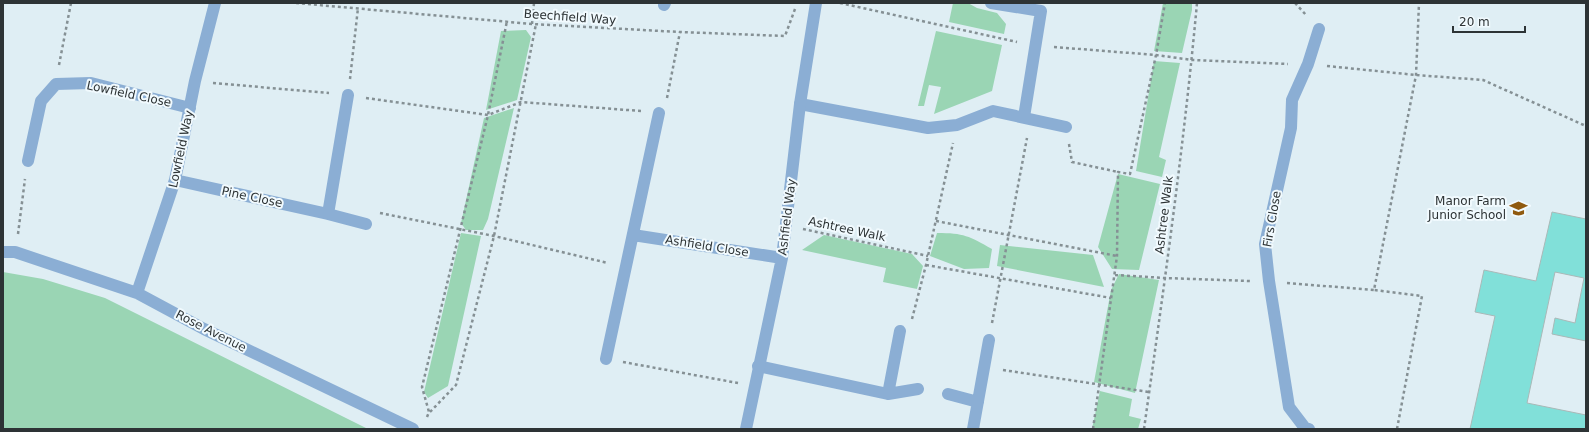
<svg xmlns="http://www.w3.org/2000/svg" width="1589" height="432" font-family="'DejaVu Sans',sans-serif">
<rect width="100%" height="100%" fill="#dfeef4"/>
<!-- green -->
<path fill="#9ad5b4" d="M953 3H968L977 8 997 13 1006 24 1004 34 949 22Z
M1163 3H1192V10L1182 53 1154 51Z
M526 30 531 37 517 100 486 110 501 31Z
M936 31 1002 45 992 91 934 114 941 87 929 85 924 106H918Z
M1154 61 1180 63 1159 157 1166 160 1162 177 1136 171Z
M514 108 488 219 483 230H466L461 223 484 118Z
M1118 174 1160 184 1139 270 1112 269 1098 247Z
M461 233 481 236 448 386 428 398 424 392Z
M937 233C964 233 969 236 992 249L989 268 964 269 930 256Z
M824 235 912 254 923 266 917 289 883 282 886 268 802 250Z
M1000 245 1093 255 1104 287 997 266Z
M3 272 43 279 105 298 368 429H3Z
M1119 274 1159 280 1135 393 1094 382 1111 290Z
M1100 391 1132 399 1129 416 1141 419 1138 429H1092Z"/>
<!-- building -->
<path fill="#81e0d9" stroke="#a9b9b8" d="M1552 212 1586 219V341L1552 334 1555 318 1575 323 1584 278 1555 272 1527 403 1586 415V429H1470L1495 316 1475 312 1484 270 1536 281Z"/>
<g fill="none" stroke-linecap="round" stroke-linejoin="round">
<!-- path -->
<path stroke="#859094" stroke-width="2.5" stroke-dasharray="3 3" stroke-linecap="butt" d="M296 3 532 24 680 32 785 36 795 9
M840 3 1017 42
M1295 3 1307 16
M532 24 534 3
M1054 47 1156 55 1192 60 1288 64
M59 65 71 3
M1327 66 1416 75 1483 80 1586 126
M350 79 358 8
M213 83 329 93
M366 98 488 115 521 102 641 111
M667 98 680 32
M1069 144 1072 162 1118 172
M380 213 494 236 608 263
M936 221 1117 256
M803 229 928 256
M18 234 25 179
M926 265 1111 298
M1115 275 1165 278 1250 281
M1287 283 1374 290
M912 319 926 265 953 143
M992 323 1027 138
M623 362 738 383
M1003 370 1149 392
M430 412 456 385 494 236 536 24
M427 417 429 412 422 387 488 115 507 21
M1093 429 1117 256 1118 172 1130 174 1156 55 1165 3
M1144 429C1164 287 1184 145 1197 3
M1397 429 1422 296 1374 290 1416 75 1419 3"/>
<!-- lane -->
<path stroke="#8baed4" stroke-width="12" d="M991 3 1041 11 1024 117
M800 104 928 128 957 125 993 111 1066 127
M758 366 888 394 918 389
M888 394 900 331
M948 394 978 402
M973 429 989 340"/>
<!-- street -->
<path stroke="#8baed4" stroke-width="12" d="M664 5 665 3
M28 161 41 101 56 84 91 83 190 108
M175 180 328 214 366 224
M328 214 348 95
M633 235 782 258
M3 252H15L137 293 204 329 413 429
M137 293 175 180 195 81 215 3
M606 359 659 113
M746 429 782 258 800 104 816 3
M1309 429 1305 428 1289 407 1269 281 1265 244 1291 128 1292 100 1308 64 1319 29"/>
</g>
<!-- icons -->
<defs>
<symbol id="school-bare" viewBox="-9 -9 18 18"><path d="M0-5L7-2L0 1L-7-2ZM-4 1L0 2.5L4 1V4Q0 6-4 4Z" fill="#905a0f" stroke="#f1fafe" stroke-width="2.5" paint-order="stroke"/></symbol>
</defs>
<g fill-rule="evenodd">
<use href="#school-bare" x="1506" y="196" width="25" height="25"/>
</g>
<g text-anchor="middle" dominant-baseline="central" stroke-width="4" stroke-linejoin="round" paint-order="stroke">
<!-- street labels -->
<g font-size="12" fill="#2d3335" stroke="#f1fafe">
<text transform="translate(570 17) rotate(4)">Beechfield Way</text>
<text transform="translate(129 94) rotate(12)">Lowfield Close</text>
<text transform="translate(181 149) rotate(-78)">Lowfield Way</text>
<text transform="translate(252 197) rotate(12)">Pine Close</text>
<text transform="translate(1164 215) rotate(-83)">Ashtree Walk</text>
<text transform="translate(787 217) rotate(-83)">Ashfield Way</text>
<text transform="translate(1272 219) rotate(-80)">Firs Close</text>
<text transform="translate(847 229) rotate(12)">Ashtree Walk</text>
<text transform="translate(707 246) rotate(9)">Ashfield Close</text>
<text transform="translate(211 331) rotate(27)">Rose Avenue</text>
</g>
<!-- poi labels -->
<g font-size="12" fill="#2d3335" stroke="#f1fafe" text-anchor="end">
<text x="1506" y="201">Manor Farm<tspan x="1506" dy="14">Junior School</tspan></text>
</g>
</g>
<!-- border -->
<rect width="1589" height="432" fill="none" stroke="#2d3335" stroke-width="8"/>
<!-- scale -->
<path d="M1453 26v6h72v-6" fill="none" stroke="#2d3335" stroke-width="2"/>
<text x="1459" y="26" font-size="12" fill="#2d3335" stroke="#f1fafe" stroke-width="3" paint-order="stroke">20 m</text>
</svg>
